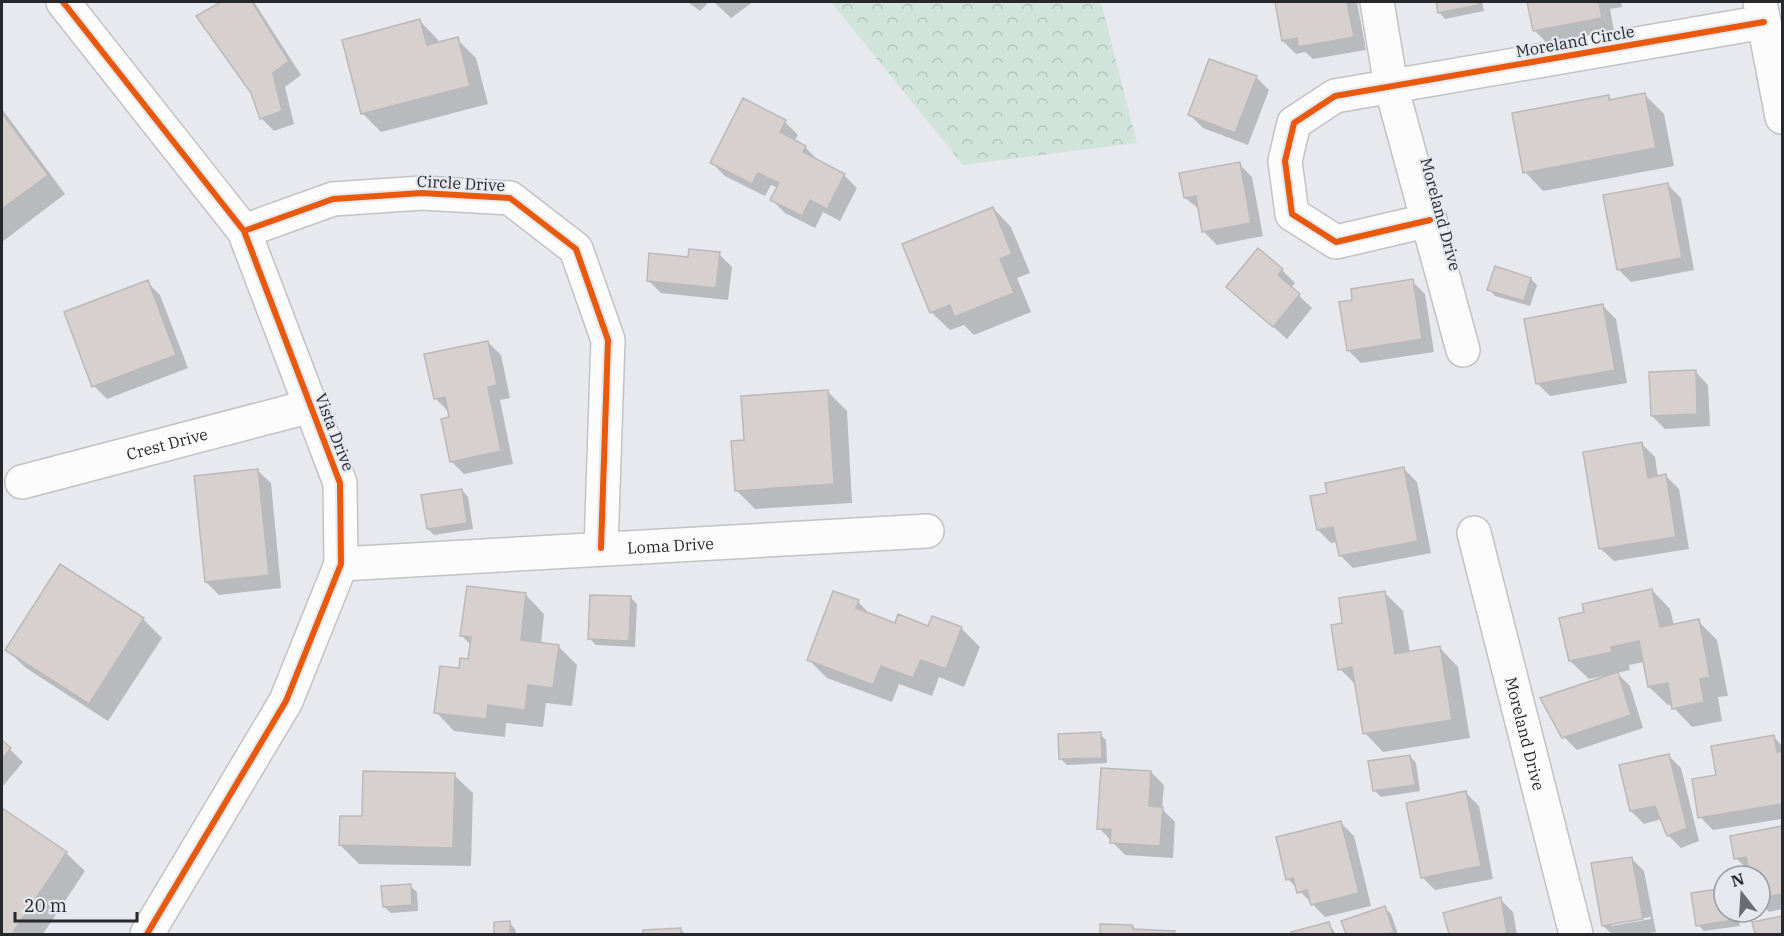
<svg xmlns="http://www.w3.org/2000/svg" width="1784" height="936" font-family="'IBM Plex Serif',serif">
<defs>
<pattern id="forest-crowns" width="20" height="18" patternUnits="userSpaceOnUse" patternTransform="scale(1.5)"><rect width="20" height="18" fill="#d1e4db"/><path d="M2 6a3 3 0 1 1 6 0M12 15a3 3 0 1 1 6 0" fill="none" stroke="#b3c4bc"/></pattern>
</defs>
<rect width="100%" height="100%" fill="#e8e9ee"/>
<!-- forest -->
<path fill="url(#forest-crowns)" d="M831 2H1101L1137 143 963 165Z"/>
<!-- shadow -->
<path fill="#0003" fill-rule="evenodd" d="M224 2H254L301 75 285 87 294 124 274 131 261 118 252 92 198 17Z
M688 2H709L700 11Z
M714 2H753L731 18Z
M1276 2H1357L1366 50 1313 59 1305 52 1296 54 1283 41Z
M1437 2H1482L1484 11 1445 19 1439 12Z
M1529 2H1621L1622 7 1610 9 1614 31 1547 43 1534 30Z
M420 21 438 40 439 44 457 39 476 58 488 104 381 132 362 113Z
M1256 77 1269 90 1248 145 1203 128 1190 115Z
M1645 95 1664 114 1674 166 1543 191 1525 172 1609 97 1613 101Z
M2 109 65 194 2 242Z
M785 122 798 135 794 141 805 147 818 160 844 175 857 188 840 221 823 212 815 228 785 213 772 200 778 188 771 185 765 196 725 176 712 163Z
M1239 164 1252 177 1263 236 1217 245 1204 232 1200 210 1185 198Z
M1668 185 1681 198 1694 270 1631 282 1618 269Z
M993 208 1011 227 1030 273 1017 278 1031 312 974 335 964 325 950 330 931 312Z
M719 254 732 267 728 300 661 293 648 280Z
M1282 270 1295 283 1291 288 1312 308 1287 339 1228 287Z
M1531 279 1537 285 1530 306 1495 296 1489 289Z
M1412 281 1425 294 1434 352 1361 363 1348 350 1354 301Z
M147 282 160 295 188 368 107 399 94 386Z
M1603 306 1616 319 1627 383 1550 396 1537 383Z
M488 342 501 355 510 398 500 400 513 464 464 474 451 461V418L448 411 435 398Z
M1695 371 1708 385 1710 426 1665 429 1652 416Z
M828 392 847 411 852 503 755 509 736 490 746 441Z
M1642 444 1655 457 1658 477 1666 476 1679 489 1689 549 1614 561 1600 548Z
M1404 469 1417 482 1431 553 1353 568 1340 555 1337 542 1331 543 1318 530 1328 494Z
M257 470 271 483 281 588 219 595 206 582Z
M462 490 468 497 473 529 434 535 428 529Z
M1652 590 1670 609 1674 626 1698 621 1717 640 1728 696 1718 697 1722 721 1692 727 1674 708 1673 704 1668 705 1649 687 1644 662 1629 665 1630 670 1617 673 1630 686 1643 728 1577 750 1564 737 1603 678V676L1589 679 1570 661 1586 613Z
M1384 592 1403 611 1410 653 1440 648 1458 667 1470 738 1383 752 1365 733 1357 686 1340 669 1344 624Z
M526 595 544 614 541 644 558 646 577 665 572 706 546 703 543 727 506 723 505 737 454 731 436 712 460 669 469 661 471 645 462 636Z
M630 597 637 604 635 647 596 645 590 639Z
M858 602 872 616 896 624 961 628 980 647 964 687 939 677 932 696 899 684 892 702 827 678 809 660Z
M143 619 162 638 108 721 26 668 7 650Z
M1100 734 1106 740 1107 763 1067 765 1061 759Z
M1773 736 1782 746V819L1713 830 1700 817 1717 776Z
M2 742 23 762 2 787Z
M1668 755 1681 768 1699 841 1681 848 1668 835 1662 819 1644 824 1631 811Z
M1410 756 1416 763 1420 791 1381 797 1374 790Z
M1151 772 1164 785 1162 809 1175 822 1173 858 1125 855 1099 828Z
M454 775 473 793 471 866 359 864 340 845 363 818Z
M1466 793 1479 806 1493 879 1435 890 1422 877Z
M2 810 66 853 85 871 43 934H2Z
M1341 823 1354 836 1371 906 1325 917 1288 879Z
M1782 827V909L1769 912 1760 903V876H1752L1751 871H1749L1736 858 1732 837Z
M1631 858 1644 871 1656 932 1641 934H1612L1603 926ZM1651 917V919L1611 926V923Z
M410 886 417 892 418 911 391 913 384 907Z
M1724 890V912H1737L1740 926 1704 931 1698 925Z
M1500 899 1513 912 1517 934H1450L1445 914Z
M1385 908 1391 914 1398 934H1347L1343 922Z
M1782 918V934H1756L1754 923Z
M509 922 515 929 516 934H496L495 924Z
M1328 923 1336 934H1293V933Z
M1102 925 1133 926 1137 931 1174 932 1176 934H1101Z
M681 930 685 934H645V932Z"/>
<!-- building -->
<path fill="#d7d0ce" stroke="#bab9ba" stroke-width="1.5" d="M221 2H252L289 61 273 73 282 111 260 119 251 93 196 16Z
M1275 2H1347L1354 37 1298 47 1297 38 1282 41Z
M1436 2H1478V5L1438 13Z
M1527 2H1599L1602 18 1533 31Z
M420 19 427 45 458 37 470 86 361 114 342 40Z
M1209 59 1257 76 1235 133 1188 115Z
M1645 93 1656 148 1523 173 1512 113 1609 95V100Z
M743 98 786 120 780 132 806 146 803 152 845 174 827 209 810 200 802 216 770 200 779 183 758 173 752 184 710 163Z
M2 113 48 175 2 209Z
M1240 162 1251 223 1202 232 1196 196 1184 198 1179 173Z
M1668 183 1682 258 1617 270 1603 195Z
M993 207 1012 254 1000 259 1014 293 954 317 950 305 930 313 902 244Z
M1258 248 1283 269 1278 275 1300 294 1273 327 1226 287Z
M689 249 720 252 716 288 647 281 649 253 688 257Z
M1495 266 1531 278 1524 301 1487 290Z
M1413 279 1422 339 1347 351 1339 302 1352 300 1351 289Z
M148 280 176 355 92 387 64 312Z
M1603 304 1615 370 1536 384 1524 319Z
M488 341 497 385 488 387 501 451 450 462 441 419 449 417 445 397 434 399 424 354Z
M1696 370 1697 414 1651 416 1649 372Z
M828 390 834 484 735 491 731 441 744 440 741 396Z
M1642 442 1648 478 1666 474 1676 537 1599 549 1583 452Z
M1404 467 1418 541 1339 556 1333 527 1317 530 1310 496 1327 493 1325 483Z
M258 469 269 575 205 582 194 476Z
M462 489 467 523 427 529 421 495Z
M60 564 144 618 89 704 5 650Z
M467 586 526 593 521 640 559 645 553 688 528 685 525 710 488 705 486 719 434 713 440 666 459 668 460 658 468 659 471 637 460 636Z
M1652 589 1660 627 1699 619 1710 677 1700 679 1704 702 1672 709 1668 683 1648 687 1639 641 1611 647 1612 652 1569 661 1559 618 1584 612 1582 604Z
M833 591 859 600 856 608 895 623 898 614 928 626 932 616 962 627 946 669 921 660 913 678 881 666 873 685 807 660Z
M1385 591 1395 654 1440 646 1452 720 1363 734 1352 667 1338 670 1331 625 1342 623 1339 598Z
M590 595 631 596 629 641 588 639Z
M1618 672 1631 715 1562 738 1540 698Z
M1101 732 1102 758 1059 759 1058 734Z
M1774 735 1777 752 1782 751V804L1698 818 1692 779 1716 775 1711 746Z
M2 740 11 748 2 759Z
M1669 754 1687 828 1667 836 1655 806 1630 811 1619 765Z
M1410 755 1415 785 1373 791 1368 761Z
M1101 768 1151 771 1149 806 1163 807 1160 846 1110 843 1111 829H1097Z
M363 771 455 773 453 848 339 845 340 816H362Z
M1466 791 1481 866 1421 878 1406 803Z
M2 808 67 852 12 934H2Z
M1341 821 1359 893 1311 905 1307 890 1297 893 1293 878 1286 880 1276 837Z
M1782 826V894L1760 898V876H1750L1746 857 1734 859 1730 836Z
M1632 857 1643 919 1602 926 1591 863Z
M411 884 412 905 383 907 381 886Z
M1724 888V912H1733L1734 920 1696 926 1691 893Z
M1501 897 1507 934H1449L1443 913Z
M1385 906 1394 932 1387 934H1346L1341 921Z
M1782 916V934H1755L1752 922Z
M510 921V934H494V922Z
M1329 922 1333 934H1292L1291 932Z
M1100 924 1132 925 1133 929 1175 931 1174 934H1100Z
M681 928V934H643V930Z"/>
<g fill="none" stroke-linecap="round" stroke-linejoin="round">
<defs>
<g id="street">
<path d="M63 2 244 231 340 483 341 564 286 701 147 934"/>
<path d="M1377 2 1391 86 1463 350"/>
<path d="M1430 220 1336 242 1292 214 1285 161 1294 123 1335 96 1764 22"/>
<path d="M244 231 333 199 422 193 510 198 576 249 608 340 601 548"/>
<path id="s1" d="M22 482 311 406"/>
<path id="s2" d="M1474 533 1576 934"/>
<path id="s3" d="M341 564 927 531"/>
</g>
<path id="secondary" d="M1760 2 1782 117"/>
</defs>
<!-- street casing -->
<use href="#street" stroke="#c2c2c6" stroke-width="36"/>
<!-- secondary casing -->
<use href="#secondary" stroke="#c2c2c6" stroke-width="36"/>
<!-- street -->
<use href="#street" stroke="#fcfcfc" stroke-width="33"/>
<!-- secondary -->
<use href="#secondary" stroke="#fcfcfc" stroke-width="33"/>
<defs>
<path id="cycleway" d="M63 2 244 231 340 483 341 564 286 701 147 934
M1430 220 1336 242 1292 214 1285 161 1294 123 1335 96 1764 22
M244 231 333 199 422 193 510 198 576 249 608 340 601 548"/>
</defs>
<!-- cycleway casing -->
<use href="#cycleway" stroke="#e6e8f0" stroke-width="10"/>
<!-- cycleway -->
<use href="#cycleway" stroke="#e8590c" stroke-width="6"/>
</g>
<g text-anchor="middle" dominant-baseline="central" stroke-width="4.5" stroke-linejoin="round" paint-order="stroke">
<!-- street labels -->
<g font-size="16" fill="#27282b" stroke="#e6e8f0">
<text transform="translate(1575 41) rotate(-10)">Moreland Circle</text>
<text transform="translate(461 183) rotate(3)">Circle Drive</text>
<text transform="translate(1441 214) rotate(75)">Moreland Drive</text>
<text transform="translate(335 432) rotate(69)">Vista Drive</text>
<text stroke="none"><textPath href="#s1" startOffset="150">Crest Drive</textPath></text>
<text stroke="none"><textPath href="#s3" startOffset="330">Loma Drive</textPath></text>
<text stroke="none"><textPath href="#s2" startOffset="207">Moreland Drive</textPath></text>
</g>
</g>
<!-- border -->
<rect width="1784" height="936" fill="none" stroke="#27282b" stroke-width="6"/>
<!-- north arrow -->
<g transform="translate(1742 894) rotate(343)"><circle r="28" fill="#e6e8f0" stroke="#9a9ba1" stroke-width="1.5"/>
<path d="M0-4.5L10 22L0 15L-10 22Z" fill="#6b6c6f"/>
<text y="-9" font-size="16" font-weight="bold" text-anchor="middle" fill="#27282b">N</text>
</g>
<!-- scale -->
<path d="M15 912v9h122v-9" fill="none" stroke="#27282b" stroke-width="3"/>
<text x="24" y="912" font-size="18" fill="#27282b" stroke="#e6e8f0" stroke-width="4.5" paint-order="stroke">20 m</text>
</svg>
